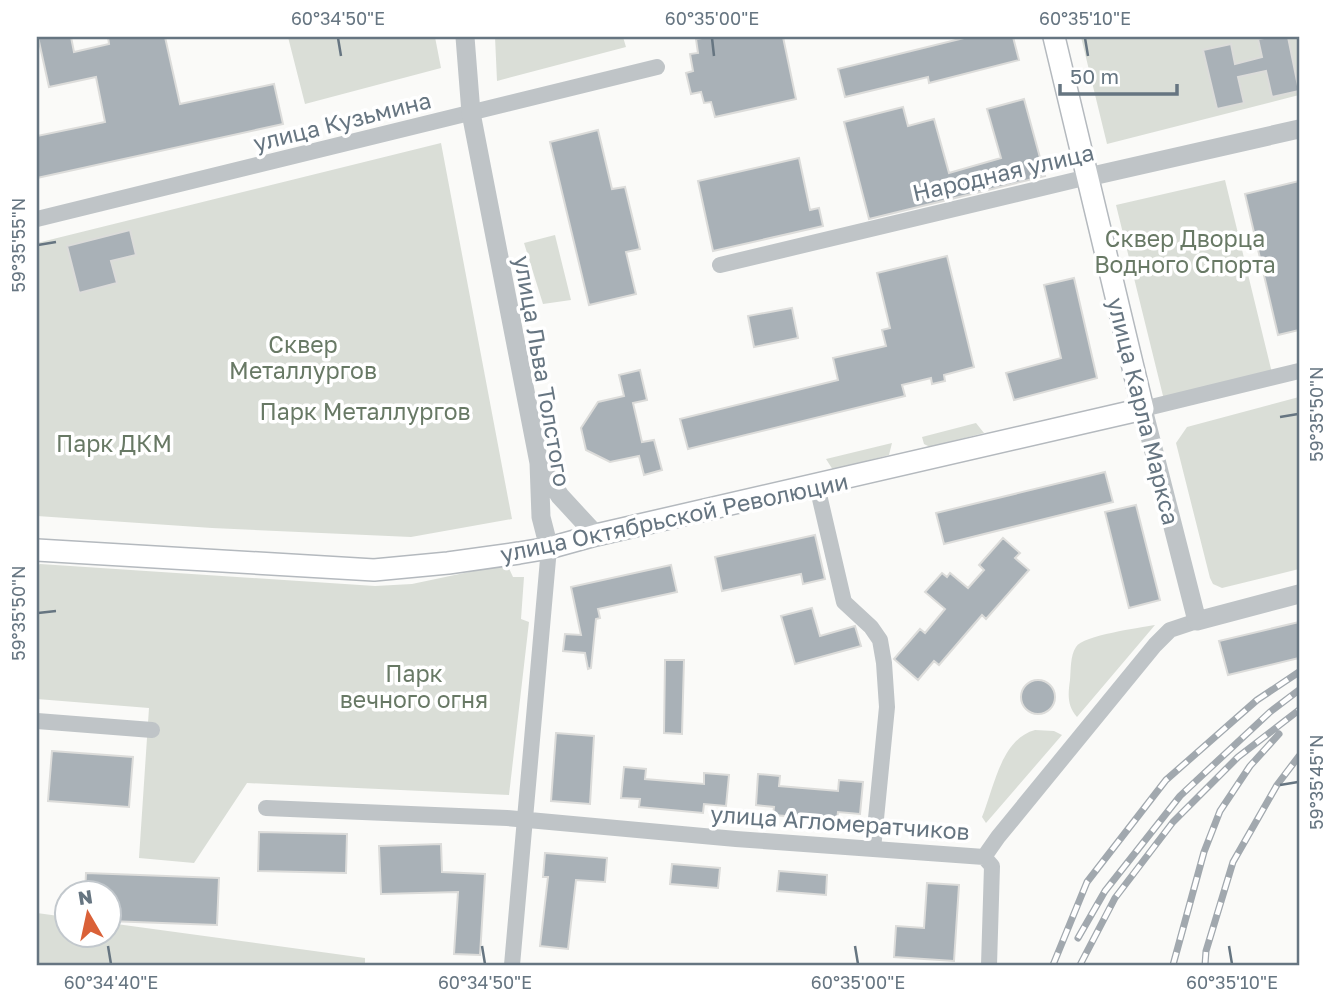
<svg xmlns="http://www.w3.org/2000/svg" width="1336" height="1002" font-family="'Golos Text',sans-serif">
<rect width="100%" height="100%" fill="#fafaf8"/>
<!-- green -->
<path fill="#daded7" d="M288 37H435L441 68 305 104Z
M495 37H623L626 47 497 81Z
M1081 37H1299V95L1107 144Z
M441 143 512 519 411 537 212 528 37 516V243Z
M1225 180 1273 377 1165 404 1116 205Z
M555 235 571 300 543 304 524 243Z
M1299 397V569L1222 588 1213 584 1210 578 1176 443 1187 427Z
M976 423 984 433 930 447 924 444 922 437Z
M892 443 889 455 833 470 826 459Z
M40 564 375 586 412 584 507 564 513 577H524L521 619 529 622 509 795 247 783 194 863 139 858 149 708 37 699V566Z
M1155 625 1077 717C1067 706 1068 694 1070 680 1071 670 1070 656 1076 647 1083 635 1140 628 1155 625Z
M1035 730 1054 731 1062 735 986 823 982 817C994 788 1001 739 1035 730Z
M37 913 66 917V936H108L109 923 365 958V965H37Z"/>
<!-- building -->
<path fill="#a9b1b7" stroke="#dcdcda" stroke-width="2" d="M38 37H71L74 52 109 44 108 37H165L180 104 274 84 283 124 37 178V136L105 122 96 77 49 87Z
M708 37H783L796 99 715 117 711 102 704 103 701 92 691 94 686 73 693 71 690 54 698 53 696 39Z
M968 37H1013L1019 60 929 83 928 77 845 97 838 69Z
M1270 37H1288L1299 91 1272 97 1266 71 1238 77 1244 103 1217 109 1203 50 1231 44 1235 64 1262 57 1258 39Z
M1024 99 1045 176 869 219 844 122 903 107 908 126 934 119 949 173 1001 158 987 109Z
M598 130 612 189 625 187 640 249 626 252 636 294 589 305 550 142Z
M799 158 810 210 819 208 823 226 713 251 698 181Z
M1299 181V330L1278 335 1245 194Z
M130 230 136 255 111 261 117 283 79 293 67 246Z
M947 256 974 367 944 375 945 381 932 384 931 378 902 385 905 396 688 449 680 419 838 380 833 358 886 346 882 330 890 328 877 273Z
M1074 278 1097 378 1014 400 1006 373 1061 358 1044 285Z
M792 308 798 338 754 347 748 316Z
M640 370 647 400 633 403 642 442 654 440 662 470 644 475 639 456 610 462 586 450 581 428 598 402 624 396 619 375Z
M1105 472 1113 502 944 544 936 513Z
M1136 505 1160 600 1129 608 1105 512Z
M815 535 825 579 803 584 801 574 722 591 715 557Z
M1003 538 1020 553 1015 558 1029 570 986 619 982 615 939 665 934 661 918 680 894 659 920 629 925 633 945 609 925 592 942 573 947 577 950 573 968 588 984 570 979 565Z
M671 565 677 592 598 609 600 618 596 619 591 668 588 669 585 653 563 651 565 634 581 635 571 587Z
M812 608 820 636 855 626 861 646 795 664 781 616Z
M1299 622V658L1228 675 1219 641Z
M665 660H684L682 734 664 733Z
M1021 697a17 17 0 1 1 34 0a17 17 0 1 1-34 0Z
M556 733 594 736 590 804 551 801Z
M52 751 133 757 129 807 48 801Z
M624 767 646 769 645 779 704 784V773L729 775 726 806 704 804 703 813 639 807 640 799 621 798Z
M758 774 780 776 779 786 838 791 839 780 863 782 860 814 838 812 837 820 773 815 774 807 756 805Z
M259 832 347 834 346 873 258 871Z
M441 844 442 872 485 874 480 955 454 954 458 892 381 894 379 846Z
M545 853 607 858 605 882 576 880 568 949 540 946 548 877H543Z
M672 864 720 868 718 888 670 884Z
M779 871 827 875 826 895 777 891Z
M86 873 219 878 217 925 108 921V893H85Z
M927 883 959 885 954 961 894 957 896 926 924 928Z"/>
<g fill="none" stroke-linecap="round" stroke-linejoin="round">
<defs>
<path id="secondary" d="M37 550 374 570 448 563 519 553 549 548 596 535 1143 409 1054 37"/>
</defs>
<!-- secondary casing -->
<use href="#secondary" stroke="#b4b9be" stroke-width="24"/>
<!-- minor -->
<path stroke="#bfc4c7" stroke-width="16" d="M37 219 657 67
M720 265 1088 177
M1143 409 1299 371
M817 486 844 602 871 627 880 640 884 663 887 707 873 849
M37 721 152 730
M266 808 507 818 736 839 984 857 998 837 1155 645 1170 630 1197 621
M984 857 992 866 989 965
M512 965 549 548"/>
<!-- tertiary -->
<path stroke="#bfc4c7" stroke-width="19" d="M465 37 471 113 539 463 541 517 549 548
M1088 177 1299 129
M1143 409 1197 621 1299 594
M540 465 560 496 596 535"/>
<!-- secondary -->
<use href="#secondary" stroke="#fff" stroke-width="21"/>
<defs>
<path id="rail" d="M1078 938 1105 891 1180 796 1270 712 1299 690
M1053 965 1087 882 1166 780 1257 700 1299 672
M1080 965 1115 898 1173 822 1238 757 1299 710
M1173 965 1204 852 1220 811 1250 766 1279 734
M1205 965 1206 951 1233 862 1277 785 1299 756"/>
</defs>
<!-- rail casing -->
<use href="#rail" stroke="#a1a8ae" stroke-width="7"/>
<!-- rail -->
<use href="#rail" stroke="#fff" stroke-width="4.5" stroke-dasharray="13" stroke-linecap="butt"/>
</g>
<!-- ticks -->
<path fill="none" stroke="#667581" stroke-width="2.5" d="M338 38 341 56M712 38 714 56M1085 38 1088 56M38 245 56 242M1280 417 1298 414M38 613 56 611M1280 785 1298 782M108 946 111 964M482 946 485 964M855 946 858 964M1229 946 1232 964"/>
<g text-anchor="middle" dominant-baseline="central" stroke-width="7" stroke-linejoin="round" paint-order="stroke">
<!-- street labels -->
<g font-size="23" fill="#667581" stroke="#fff">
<text transform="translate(342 121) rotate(-14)">улица Кузьмина</text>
<text transform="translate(1003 172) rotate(-13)">Народная улица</text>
<text transform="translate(543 371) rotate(80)">улица Льва Толстого</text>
<text transform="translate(1144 411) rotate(76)">улица Карла Маркса</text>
<text transform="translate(674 517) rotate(-12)">улица Октябрьской Революции</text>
<text transform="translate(840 822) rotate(4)">улица Агломератчиков</text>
</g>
<!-- park labels -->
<g font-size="23" fill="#687965" stroke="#fff">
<text x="1185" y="238">Сквер Дворца<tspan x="1185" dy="26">Водного Спорта</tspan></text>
<text x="303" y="344">Сквер<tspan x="303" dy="26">Металлургов</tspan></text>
<text x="365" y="411">Парк Металлургов</text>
<text x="114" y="443">Парк ДКМ</text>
<text x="414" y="673">Парк<tspan x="414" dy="26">вечного огня</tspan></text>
</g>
</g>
<!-- border -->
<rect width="1336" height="1002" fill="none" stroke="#ffffff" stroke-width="77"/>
<!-- north arrow -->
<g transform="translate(88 914) rotate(351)"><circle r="33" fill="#ffffff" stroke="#c2c8cd" stroke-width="2"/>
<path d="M0-5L12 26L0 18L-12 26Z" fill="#da6138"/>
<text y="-10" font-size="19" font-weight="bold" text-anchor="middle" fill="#667581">N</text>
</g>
<!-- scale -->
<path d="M1060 84v10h117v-10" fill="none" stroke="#667581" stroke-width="3.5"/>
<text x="1070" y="84" font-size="21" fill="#667581" stroke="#ffffff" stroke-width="5" paint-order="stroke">50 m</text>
<rect x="38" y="38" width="1260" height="926" fill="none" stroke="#667581" stroke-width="2.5"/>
<g font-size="18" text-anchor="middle" fill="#667581">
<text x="338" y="25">60°34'50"E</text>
<text x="712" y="25">60°35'00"E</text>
<text x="1085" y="25">60°35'10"E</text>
<text transform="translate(19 245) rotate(-90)" y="6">59°35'55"N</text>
<text transform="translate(1317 414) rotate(-90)" y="6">59°35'50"N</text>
<text transform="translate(19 613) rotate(-90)" y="6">59°35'50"N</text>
<text transform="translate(1317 782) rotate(-90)" y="6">59°35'45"N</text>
<text x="111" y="989">60°34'40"E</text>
<text x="485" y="989">60°34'50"E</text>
<text x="858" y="989">60°35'00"E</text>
<text x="1232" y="989">60°35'10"E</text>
</g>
</svg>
